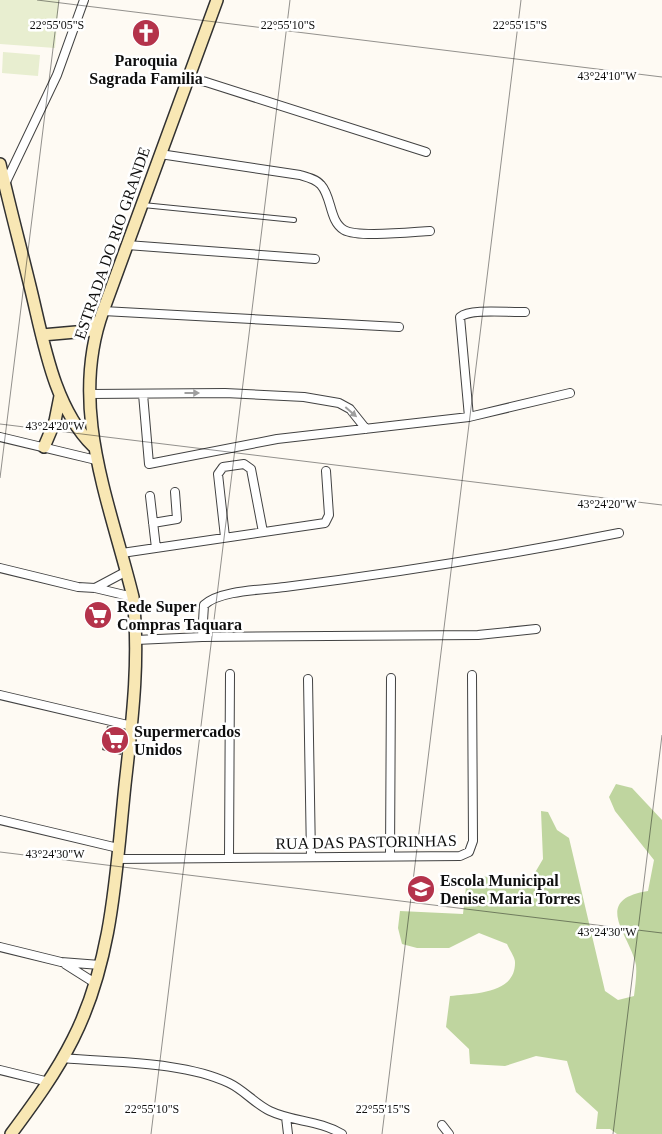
<svg xmlns="http://www.w3.org/2000/svg" width="662" height="1134" font-family="'Times New Roman',serif">
<rect width="100%" height="100%" fill="#fefaf3"/>
<!-- forest -->
<path fill="#bfd59f" d="M616 784 632 788 662 820V1134H617L610 1129H596L598 1112 576 1092 567 1061 536 1056 505 1066 470 1064 469 1049 446 1027 450 996C472 993 516 995 515 962 515 957 509 949 507 944L479 933 449 948H417L402 944 398 928 400 911 463 914 467 877 533 876 543 859 541 811 548 812 557 830 569 838 605 991 618 1000 634 996C635 987 637 975 636 965 631 936 590 900 648 891L654 860 615 811 609 797Z"/>
<!-- pitch -->
<path fill="#e8eed0" d="M0 0H59L55 48 0 44Z
M3 52 40 55 38 76 2 73Z"/>
<!-- building -->
<path fill="#574f4d" d="M107 726 123 730 121 755 102 750Z"/>
<g fill="none" stroke-linecap="round" stroke-linejoin="round">
<defs>
<path id="lane" d="M143 205 294 220"/>
<path id="street" d="M187 78 206 82 426 152
M160 154 300 175C307 177 316 179 321 185 332 197 329 221 344 230 358 238 412 232 430 231
M5 184 57 75 84 0
M127 245 315 259
M103 311 399 327
M89 394 225 393 304 397 339 403 350 409 366 429
M143 394 149 464 277 439 469 417 570 393
M469 417 460 317C471 308 510 313 525 312
M0 437 96 460
M150 496 156 548
M153 523 177 519 175 492
M225 537 218 474 223 467 244 464 251 469 263 532
M122 553 325 523 329 515 326 471
M0 568 78 587 95 588 133 597
M95 588 127 571
M202 637 204 605C220 590 263 590 285 587 396 573 508 555 619 533
M136 640 202 637 478 635 536 629
M308 679 311 857
M0 695 132 726
M0 820 118 848
M390 856 391 678
M229 858 230 674
M117 859 460 856 469 852 473 841 472 675
M0 947 61 962 100 965
M65 964 95 983
M63 1058C114 1063 182 1061 229 1083 244 1090 255 1104 270 1111 293 1122 319 1120 342 1134
M0 1070 49 1082
M286 1117 288 1134
M442 1125 449 1134"/>
<path id="secondary" d="M0 164C9 204 20 245 30 286 43 338 53 407 93 446
M42 335 87 331 99 321
M44 447 55 421 60 396
M11 1134C34 1103 56 1073 73 1039 113 960 116 871 125 785 132 722 140 660 133 597 110 503 68 407 103 311L217 0"/>
</defs>
<!-- lane casing -->
<use href="#lane" stroke="#424242" stroke-width="6"/>
<!-- street casing -->
<use href="#street" stroke="#424242" stroke-width="10"/>
<!-- secondary casing -->
<use href="#secondary" stroke="#313131" stroke-width="14"/>
<!-- lane -->
<use href="#lane" stroke="#fff" stroke-width="4"/>
<!-- street -->
<use href="#street" stroke="#fff" stroke-width="8"/>
<!-- secondary -->
<use href="#secondary" stroke="#f8e7b4" stroke-width="11"/>
</g>
<!-- one-way arrows -->
<defs><path id="oneway-solid" d="M-6-.8H1V-3.2L6.5 0L1 3.2V.8H-6Z" transform="scale(1.25)"/></defs>
<g fill="#9f9f9f">
<use href="#oneway-solid" transform="translate(192 393)"/>
<use href="#oneway-solid" transform="translate(351 412) rotate(41)"/>
</g>
<!-- ticks -->
<path fill="none" stroke="#0f0f0f" stroke-width="1" stroke-opacity="0.45" d="M37 0 662 77M0 424 662 505M0 478 59 0M0 852 662 933M151 1134 290 0M382 1134 521 0M613 1134 662 735"/>
<!-- icons -->
<defs>
<symbol id="church-disc" viewBox="-11 -11 22 22"><circle r="9.5" fill="#b4334b" stroke="#fff"/><path d="M-1.2-6h2.4v3.5h3.3v2.4h-3.3V6h-2.4V-.1h-3.3v-2.4h3.3Z" fill="#fff"/></symbol>
<symbol id="supermarket-disc" viewBox="-11 -11 22 22"><circle r="9.5" fill="#b4334b" stroke="#fff"/><path d="M-6-5.5h2.5l.6 2H6L4.5 2H-2.5L-4.4-4H-6ZM-1.5 3.2a1.3 1.3 0 1 0 .1 0ZM3 3.2a1.3 1.3 0 1 0 .1 0Z" fill="#fff"/></symbol>
<symbol id="school-disc" viewBox="-11 -11 22 22"><circle r="9.5" fill="#b4334b" stroke="#fff"/><path d="M0-5L7-2L0 1L-7-2ZM-4 1L0 2.5L4 1V4Q0 6-4 4Z" fill="#fff"/></symbol>
</defs>
<g fill-rule="evenodd">
<use href="#church-disc" x="130" y="17" width="32" height="32"/>
<use href="#supermarket-disc" x="82" y="599" width="32" height="32"/>
<use href="#supermarket-disc" x="99" y="724" width="32" height="32"/>
<use href="#school-disc" x="405" y="873" width="32" height="32"/>
</g>
<g text-anchor="middle" dominant-baseline="central" stroke-width="5" stroke-linejoin="round" paint-order="stroke">
<!-- poi labels -->
<g font-size="16" font-weight="bold" fill="#0f0f0f" stroke="#fff" text-anchor="start">
<text x="146" y="60" text-anchor="middle">Paroquia<tspan x="146" dy="18">Sagrada Familia</tspan></text>
<text x="117" y="606">Rede Super<tspan x="117" dy="18">Compras Taquara</tspan></text>
<text x="134" y="731">Supermercados<tspan x="134" dy="18">Unidos</tspan></text>
<text x="440" y="880">Escola Municipal<tspan x="440" dy="18">Denise Maria Torres</tspan></text>
</g>
<!-- street labels -->
<g font-size="16" fill="#0f0f0f" stroke="#fff">
<text transform="translate(112 243) rotate(-71)">ESTRADA DO RIO GRANDE</text>
<text transform="translate(366 842) rotate(-1)">RUA DAS PASTORINHAS</text>
</g>
</g>
<g font-size="12" text-anchor="middle" fill="#0f0f0f" stroke="#fff" stroke-width="5" stroke-linejoin="round" paint-order="stroke">
<text x="57" y="29">22°55'05"S</text>
<text x="288" y="29">22°55'10"S</text>
<text x="520" y="29">22°55'15"S</text>
<text x="607" y="80">43°24'10"W</text>
<text x="55" y="430">43°24'20"W</text>
<text x="607" y="508">43°24'20"W</text>
<text x="55" y="858">43°24'30"W</text>
<text x="607" y="936">43°24'30"W</text>
<text x="152" y="1113">22°55'10"S</text>
<text x="383" y="1113">22°55'15"S</text>
</g>
</svg>
